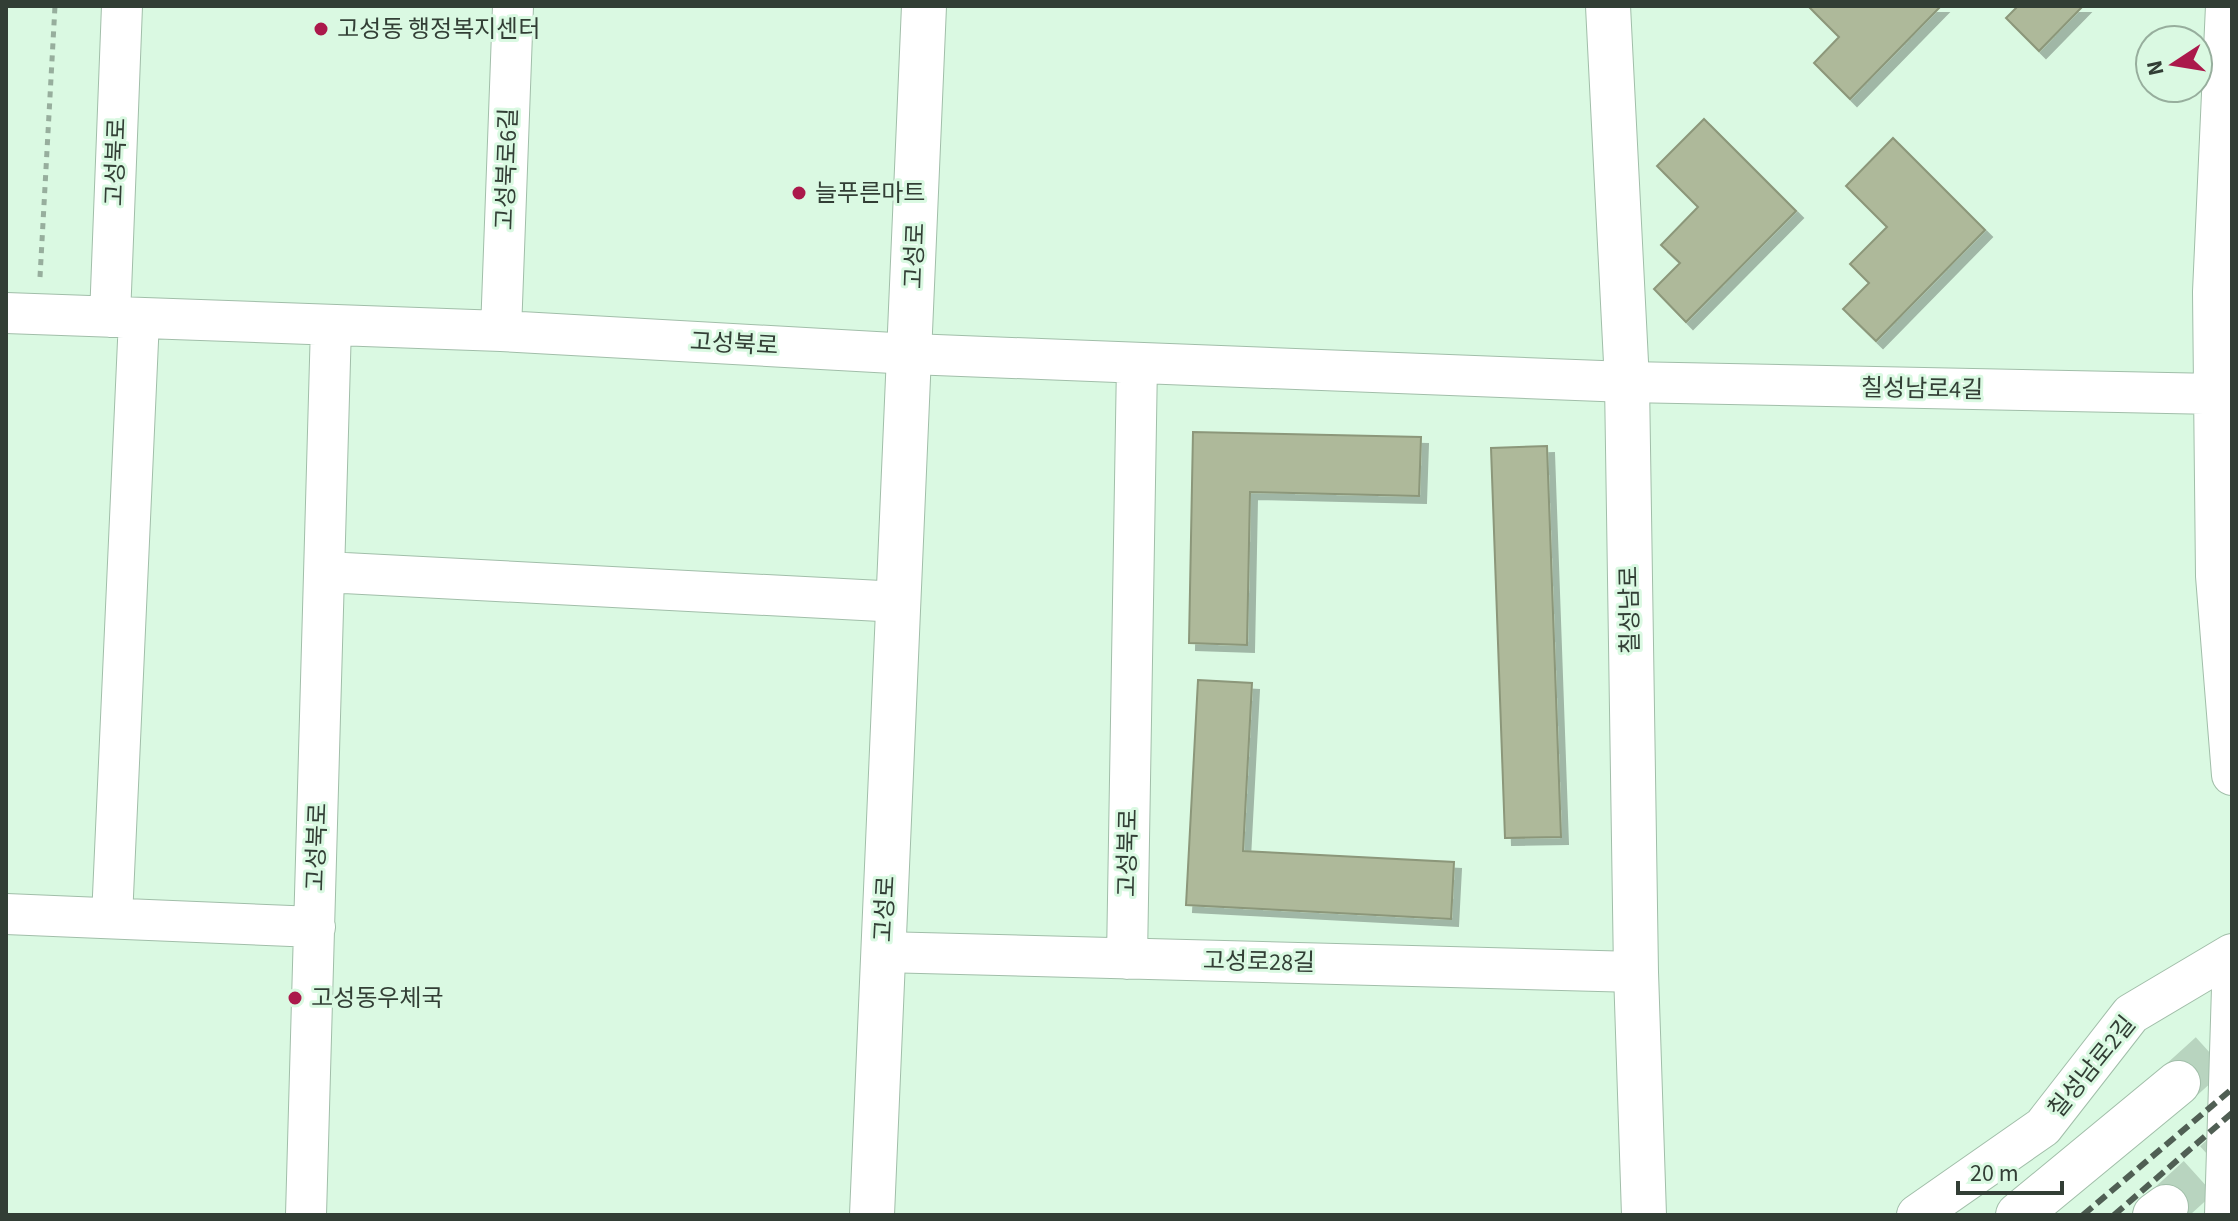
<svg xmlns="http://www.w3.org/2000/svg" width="2238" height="1221" font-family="'Source Sans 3','Noto Sans KR',sans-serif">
<defs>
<filter id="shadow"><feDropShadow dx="7" dy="7" stdDeviation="0" flood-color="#0004"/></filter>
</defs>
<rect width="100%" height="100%" fill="#daf9e2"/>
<!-- building -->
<path fill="#aeb99a" stroke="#8c977a" stroke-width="2" filter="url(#shadow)" d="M1808 6H1941L1850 99 1814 63 1839 37Z
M2018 6H2083L2039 51 2006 18Z
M1704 119 1796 211 1686 322 1654 289 1680 263 1661 245 1698 207 1657 166Z
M1893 138 1985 230 1876 341 1843 309 1869 283 1850 264 1887 227 1846 186Z
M1193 432 1421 437 1419 496 1250 492 1247 645 1189 643Z
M1547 446 1561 837 1505 838 1491 448Z
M1198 680 1252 683 1243 851 1454 862 1451 919 1186 905Z"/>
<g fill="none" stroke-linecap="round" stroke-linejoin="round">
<!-- secondary-tunnel -->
<path stroke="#b8d4bf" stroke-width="44" stroke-dasharray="44 22" stroke-linecap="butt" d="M2178 1083 2232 1034
M2166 1207 2232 1147"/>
<defs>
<path id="minor" d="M2226 6 2213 292 2216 576 2232 775
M6 313 501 331 911 354 1627 382 2216 394
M110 317 122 6
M501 331 513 6
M325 572 900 602
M6 914 315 927
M112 918 139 319
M882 952 1636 972
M1127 959 1137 363
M306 1215 331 325
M1917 1215 2043 1127 2131 1014 2232 954
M2225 1215 2232 988"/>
<path id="tertiary" d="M1608 6 1627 382 1636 972 1644 1215
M872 1215 924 6"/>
<path id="secondary" d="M2018 1215 2178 1083
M2155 1215 2166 1207"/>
</defs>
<!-- minor casing -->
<use href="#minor" stroke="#a1bea9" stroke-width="42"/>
<!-- tertiary casing -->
<use href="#tertiary" stroke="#a1bea9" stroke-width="46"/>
<!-- secondary casing -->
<use href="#secondary" stroke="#a1bea9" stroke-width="46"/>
<!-- path -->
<path stroke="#97ae9d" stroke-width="5" stroke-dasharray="6 6" stroke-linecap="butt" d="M40 277 55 6"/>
<!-- minor -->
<use href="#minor" stroke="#fff" stroke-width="40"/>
<!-- tertiary -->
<use href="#tertiary" stroke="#fff" stroke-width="44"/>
<!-- secondary -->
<use href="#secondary" stroke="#fff" stroke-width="44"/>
<!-- rail -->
<path stroke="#505f54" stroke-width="6" stroke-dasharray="12 6" stroke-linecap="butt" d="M2083 1215 2232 1089
M2114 1215 2232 1113"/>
</g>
<!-- markers -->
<g fill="#ab194b" stroke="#daf9e2" stroke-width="3">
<circle cx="321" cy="29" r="8"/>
<circle cx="799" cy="193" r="8"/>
<circle cx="295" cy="998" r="8"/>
</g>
<g text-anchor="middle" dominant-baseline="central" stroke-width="6" stroke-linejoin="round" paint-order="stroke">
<!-- poi labels -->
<g font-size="24" fill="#323e35" stroke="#daf9e2" text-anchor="start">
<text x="337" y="29">고성동 행정복지센터</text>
<text x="815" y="193">늘푸른마트</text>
<text x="311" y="998">고성동우체국</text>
</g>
<!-- street labels -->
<g font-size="24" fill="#323e35" stroke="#daf9e2">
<text transform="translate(116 162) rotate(-88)">고성북로</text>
<text transform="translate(507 169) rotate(-88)">고성북로6길</text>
<text transform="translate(915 256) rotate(-88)">고성로</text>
<text transform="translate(734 344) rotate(3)">고성북로</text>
<text transform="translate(1922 389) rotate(1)">칠성남로4길</text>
<text transform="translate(1630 610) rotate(-91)">칠성남로</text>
<text transform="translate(317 847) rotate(-88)">고성북로</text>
<text transform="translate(1128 853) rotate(-89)">고성북로</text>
<text transform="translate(885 909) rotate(-87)">고성로</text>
<text transform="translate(1259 962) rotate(1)">고성로28길</text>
<text transform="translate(2092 1067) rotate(-51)">칠성남로2길</text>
</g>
</g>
<!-- border -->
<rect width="2238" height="1221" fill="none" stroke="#323e35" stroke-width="16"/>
<!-- north arrow -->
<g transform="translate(2174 64) rotate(258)"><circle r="38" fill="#daf9e2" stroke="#97ae9d" stroke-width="2"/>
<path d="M0-6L14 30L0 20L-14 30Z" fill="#ab194b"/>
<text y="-12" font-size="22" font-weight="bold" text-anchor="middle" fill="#323e35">N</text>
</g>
<!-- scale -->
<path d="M1958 1181v12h104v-12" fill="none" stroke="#323e35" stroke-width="4"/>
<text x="1970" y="1181" font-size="24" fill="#323e35" stroke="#daf9e2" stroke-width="6" paint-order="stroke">20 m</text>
</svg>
